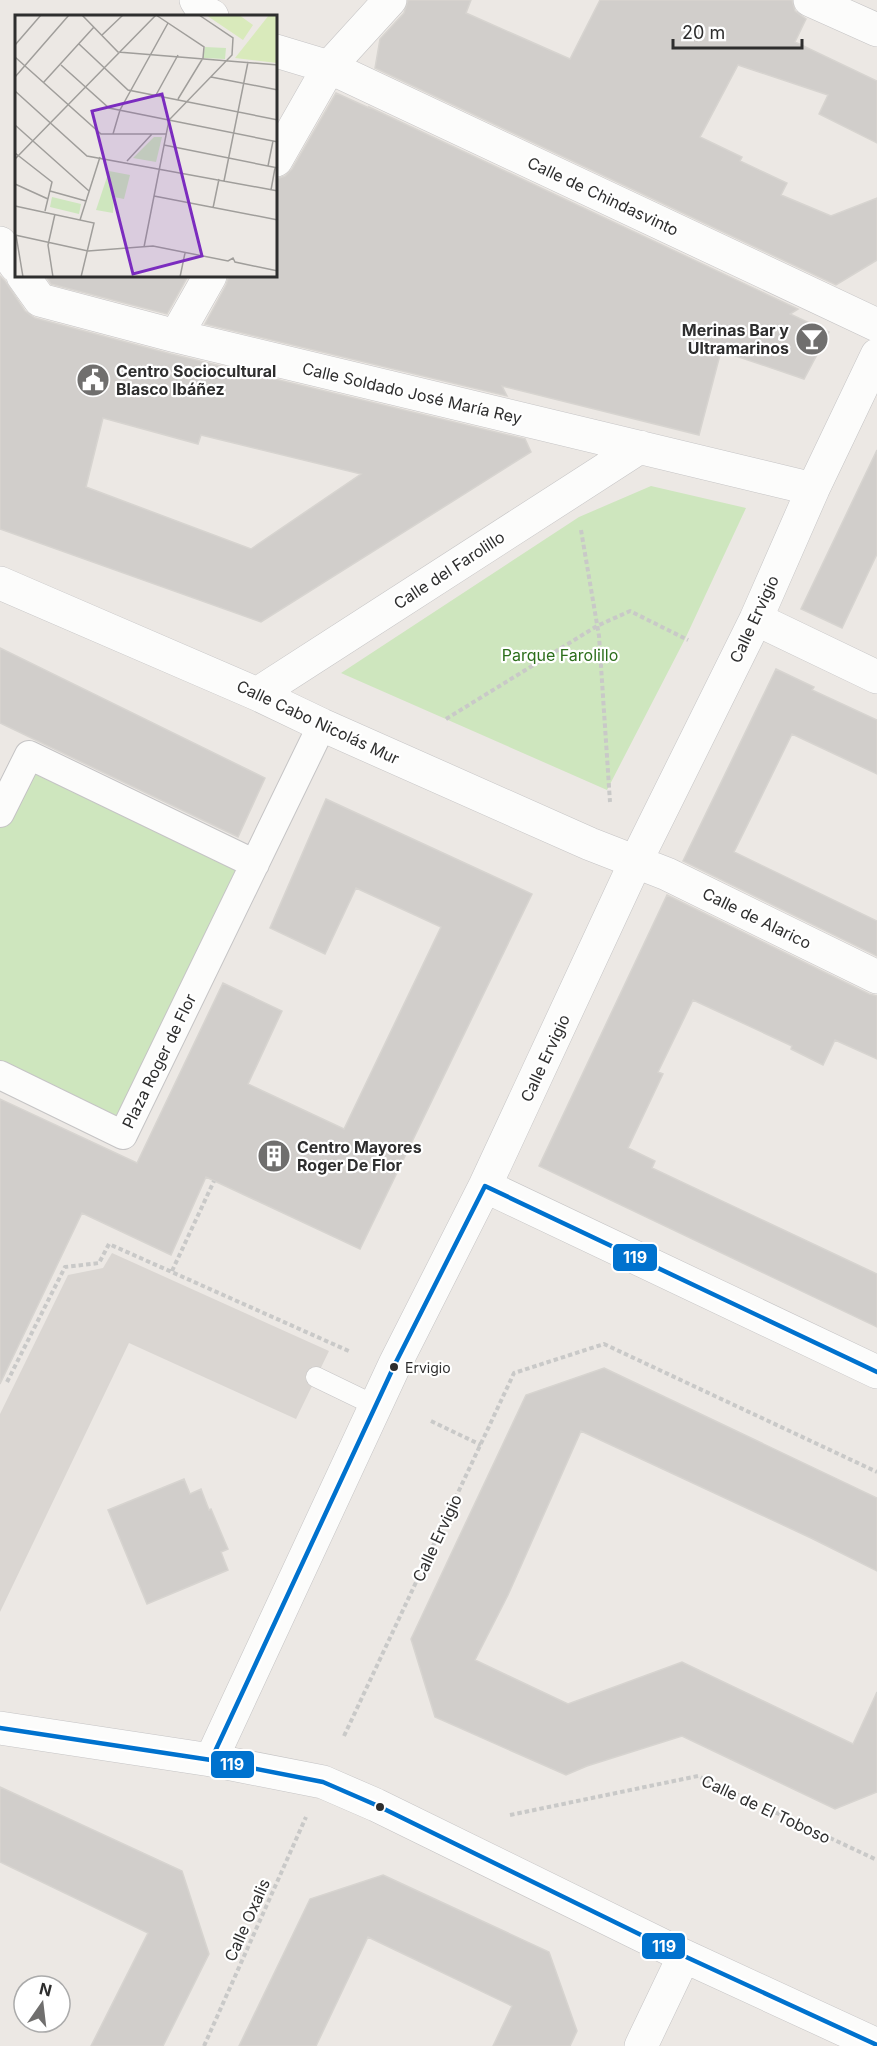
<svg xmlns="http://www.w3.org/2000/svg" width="877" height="2046" font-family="Inter,sans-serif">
<rect width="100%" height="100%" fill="#ece8e4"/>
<!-- green -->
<path fill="#cee6be" d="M651 486 746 508 685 639 607 790 341 673 579 517Z
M29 755 255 864 123 1135 0 1079V814Z"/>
<!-- plaza -->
<path fill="#dad6d2" d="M112 1253 329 1351 296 1419 129 1343 0 1612V1414L68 1275 103 1268Z"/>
<!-- building -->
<path fill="#d1cecb" stroke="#d7d4d0" stroke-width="1.5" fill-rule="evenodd" d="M408 0H471L466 13 570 59 600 0H792L795 11 806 19 795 42 877 81V143L819 114 828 95 738 65 700 137 742 157 740 161 787 183 781 195 831 216 877 198V260L836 285 375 68 380 39 404 13Z
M336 93 369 108V107L798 309 790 314 829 332 804 379 721 351 699 435 502 386 507 396 205 324 226 285 229 276H276V179L285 176 292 169Z
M0 276 5 281 25 311 35 318 171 354 525 439 531 452 261 622 0 529ZM103 418 198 444 201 435 361 474 251 549 86 487Z
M46 276H188L167 314 51 284Z
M877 450V554L842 628 801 609Z
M0 648 265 778 238 837 0 723Z
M776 669 814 687 812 690 877 720V774L792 734 734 852 877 921V956L683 861Z
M326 799 532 894 360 1249 206 1177 171 1255 82 1213 0 1384V1099L137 1163 223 983 282 1011 248 1084 344 1129 441 927 356 888 325 954 270 928Z
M667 895 869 994 877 996V1059L835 1040 823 1065 791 1049 792 1046 693 1000 658 1072 663 1074 628 1148 655 1161 652 1168 877 1274V1327L539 1166Z
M604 1368 877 1498V1571L811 1538 581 1431 508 1595 475 1660 568 1704 682 1662 853 1744 877 1692V1792L835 1809 682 1736 587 1766 566 1775 435 1717 411 1639 526 1395Z
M184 1479 190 1494 201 1489 209 1510 211 1509 228 1549 221 1552 228 1570 147 1604 108 1510Z
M0 1787 182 1871 209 1954 163 2046H91L148 1933 0 1862Z
M383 1875 549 1952 577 2031 570 2046H493L512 2006 368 1937 316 2046H239L310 1899Z"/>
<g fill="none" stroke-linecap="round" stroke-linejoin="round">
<defs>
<path id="service" d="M316 1377 376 1406"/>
<path id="pedestrian" d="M0 813 29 755 255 864
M0 1075 123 1135 322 725"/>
<path id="minor" d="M196 0 203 11 212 16
M810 0 877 30
M276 51 329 67 877 325
M276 160 329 67 390 0
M0 243 16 266
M23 276 40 300 176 336 813 489
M176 336 210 276
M0 583 257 694 322 725 590 844 667 874 877 977
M756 619 877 677
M257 694 640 447
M485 1186 877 1372
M0 1728 211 1760 323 1782 376 1805 684 1956 877 2045
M211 1760 395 1364 485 1186 636 861 756 619 813 489 877 355
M641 2046 684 1956"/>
</defs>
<!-- service casing -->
<use href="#service" stroke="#c5c4c5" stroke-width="21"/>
<!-- pedestrian casing -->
<use href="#pedestrian" stroke="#c5c4c5" stroke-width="30"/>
<!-- minor casing -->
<use href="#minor" stroke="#c5c4c5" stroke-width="34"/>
<!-- path -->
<path stroke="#c9c9c8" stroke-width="4" stroke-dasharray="4.5 3" stroke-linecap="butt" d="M581 530 599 636 610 802
M446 719 597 626 630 611 688 640
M172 1271 214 1181
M7 1382 65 1267 99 1263 109 1244 351 1352
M431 1421 481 1445
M344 1736 514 1373 604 1344 877 1472
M510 1815 698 1776 877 1860
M204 2046 306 1817"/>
<!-- service -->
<use href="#service" stroke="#fcfcfb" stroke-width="20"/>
<!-- pedestrian -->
<use href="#pedestrian" stroke="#fcfcfb" stroke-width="28"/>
<!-- minor -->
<use href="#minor" stroke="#fcfcfb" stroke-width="33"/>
<defs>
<path id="bus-1" d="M0 1728 211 1760 323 1782 376 1805 684 1956 877 2045
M211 1760 395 1364 485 1186 877 1372"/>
</defs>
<!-- bus-1 casing -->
<use href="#bus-1" stroke="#fff" stroke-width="9"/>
<!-- bus-1 -->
<use href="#bus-1" stroke="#0072ce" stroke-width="4.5"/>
</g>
<!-- icons -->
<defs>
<symbol id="bar-disc" viewBox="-11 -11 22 22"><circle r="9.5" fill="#706f6e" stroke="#fff"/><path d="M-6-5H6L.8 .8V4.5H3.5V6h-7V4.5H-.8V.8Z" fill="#fff"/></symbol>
<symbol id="civic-disc" viewBox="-11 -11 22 22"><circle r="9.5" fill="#706f6e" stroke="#fff"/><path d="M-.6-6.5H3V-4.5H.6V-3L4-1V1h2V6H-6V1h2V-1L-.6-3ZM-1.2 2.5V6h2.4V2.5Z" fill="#fff"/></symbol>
<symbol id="building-disc" viewBox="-11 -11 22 22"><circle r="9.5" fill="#706f6e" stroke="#fff"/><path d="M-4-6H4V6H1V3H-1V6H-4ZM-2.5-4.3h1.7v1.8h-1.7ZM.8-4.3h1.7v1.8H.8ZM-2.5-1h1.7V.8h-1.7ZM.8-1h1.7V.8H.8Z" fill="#fff"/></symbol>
</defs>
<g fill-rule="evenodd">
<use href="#bar-disc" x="793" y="320" width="38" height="38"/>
<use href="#civic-disc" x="74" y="361" width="38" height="38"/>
<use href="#building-disc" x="255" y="1137" width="38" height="38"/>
</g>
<!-- markers -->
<g fill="#2e2e2e" stroke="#fff" stroke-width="2">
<circle cx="394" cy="1367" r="5"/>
<circle cx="380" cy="1807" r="5"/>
</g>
<g text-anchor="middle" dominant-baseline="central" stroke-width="4.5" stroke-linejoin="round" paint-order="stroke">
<!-- bus labels -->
<g font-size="14" fill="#2e2e2e" stroke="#fff" text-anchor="start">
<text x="405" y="1367">Ervigio</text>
</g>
<!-- street labels -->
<g font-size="16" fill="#2e2e2e" stroke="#fff">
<text transform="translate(603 196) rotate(25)">Calle de Chindasvinto</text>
<text transform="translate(412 393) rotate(13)">Calle Soldado José María Rey</text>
<text transform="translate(449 570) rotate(-33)">Calle del Farolillo</text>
<text transform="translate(754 619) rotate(-65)">Calle Ervigio</text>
<text transform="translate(318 722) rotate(25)">Calle Cabo Nicolás Mur</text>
<text transform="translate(757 918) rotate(26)">Calle de Alarico</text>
<text transform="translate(545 1058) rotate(-65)">Calle Ervigio</text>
<text transform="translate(159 1061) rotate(-64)">Plaza Roger de Flor</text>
<text transform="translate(437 1538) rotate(-65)">Calle Ervigio</text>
<text transform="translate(766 1809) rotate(25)">Calle de El Toboso</text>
<text transform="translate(247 1920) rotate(-66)">Calle Oxalis</text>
</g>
<!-- poi labels -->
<g font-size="16" font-weight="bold" fill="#2e2e2e" stroke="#fff" text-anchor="start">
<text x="789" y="330" text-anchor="end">Merinas Bar y<tspan x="789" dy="18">Ultramarinos</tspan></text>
<text x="116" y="371">Centro Sociocultural<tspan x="116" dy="18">Blasco Ibáñez</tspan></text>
<text x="297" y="1147">Centro Mayores<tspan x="297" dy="18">Roger De Flor</tspan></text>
</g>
<!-- park labels -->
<g font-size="16" fill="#2c6e1b" stroke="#fff">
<text x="560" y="655">Parque Farolillo</text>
</g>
</g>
<!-- overview -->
<g transform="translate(15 15)">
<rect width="262" height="262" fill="#ece8e4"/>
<path d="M190 32 211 33 210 44 188 43ZM139 122H147L141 147 118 143ZM94 156 115 160 109 184 99 182 98 198 81 195ZM37 182 66 189 64 199 35 192Z" fill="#cee6be"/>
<path d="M191 0H224L238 10 228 25ZM254 0H262V48L220 43Z" fill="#d9eabb"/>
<path fill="none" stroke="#a09e9b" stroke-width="1.5" d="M67 0 103 37 263 50M141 0 189 32 188 43 163 84M87 20 108 0M64 29 113 75 263 105M0 30 26 0M0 42 86 119H151M46 50 94 93 263 127M0 62 54 0M196 62 263 75M28 68 79 12M0 76 72 141 263 176M141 80 163 40M0 110 74 176M98 119 105 95 153 8M149 130 263 153M0 138 37 167 30 196M0 144 141 0M112 146 137 119M253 151 258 126M209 166 233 47M0 169 33 184M256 175 260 153M35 176 71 186M139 181 263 205M0 191 79 208 66 262M198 193 204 164M65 205 85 142M0 220 73 236 138 231 213 246 218 243 220 247 263 256M1 220 8 262M129 232 154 105 217 40 218 23 184 0M38 262 33 230 40 199M165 262 170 238"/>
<path fill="#7b2cbf" fill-opacity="0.15" stroke="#7b2cbf" stroke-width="3" d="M147 79 187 241 118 259 77 96Z"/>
<rect width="262" height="262" fill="none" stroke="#2e2e2e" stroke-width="3"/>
</g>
<g stroke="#fff" stroke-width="2">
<rect x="612" y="1243" width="46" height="29" rx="6" fill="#0072ce"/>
<rect x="210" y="1750" width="45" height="29" rx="6" fill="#0072ce"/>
<rect x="641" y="1932" width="45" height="28" rx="6" fill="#0072ce"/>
</g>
<g font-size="16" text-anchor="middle" font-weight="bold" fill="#fff">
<text x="635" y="1263">119</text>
<text x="232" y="1770">119</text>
<text x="664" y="1952">119</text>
</g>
<!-- north arrow -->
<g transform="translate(42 2004) rotate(14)"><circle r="28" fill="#ffffff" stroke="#ababab" stroke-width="1.5"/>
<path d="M0-4.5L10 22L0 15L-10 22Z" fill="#706f6e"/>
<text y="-9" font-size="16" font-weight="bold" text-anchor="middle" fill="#2e2e2e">N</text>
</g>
<!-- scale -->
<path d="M673 39v9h129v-9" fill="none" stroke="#2e2e2e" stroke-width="3"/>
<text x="682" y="39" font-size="18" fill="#2e2e2e" stroke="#ffffff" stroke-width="4.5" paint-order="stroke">20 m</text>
</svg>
